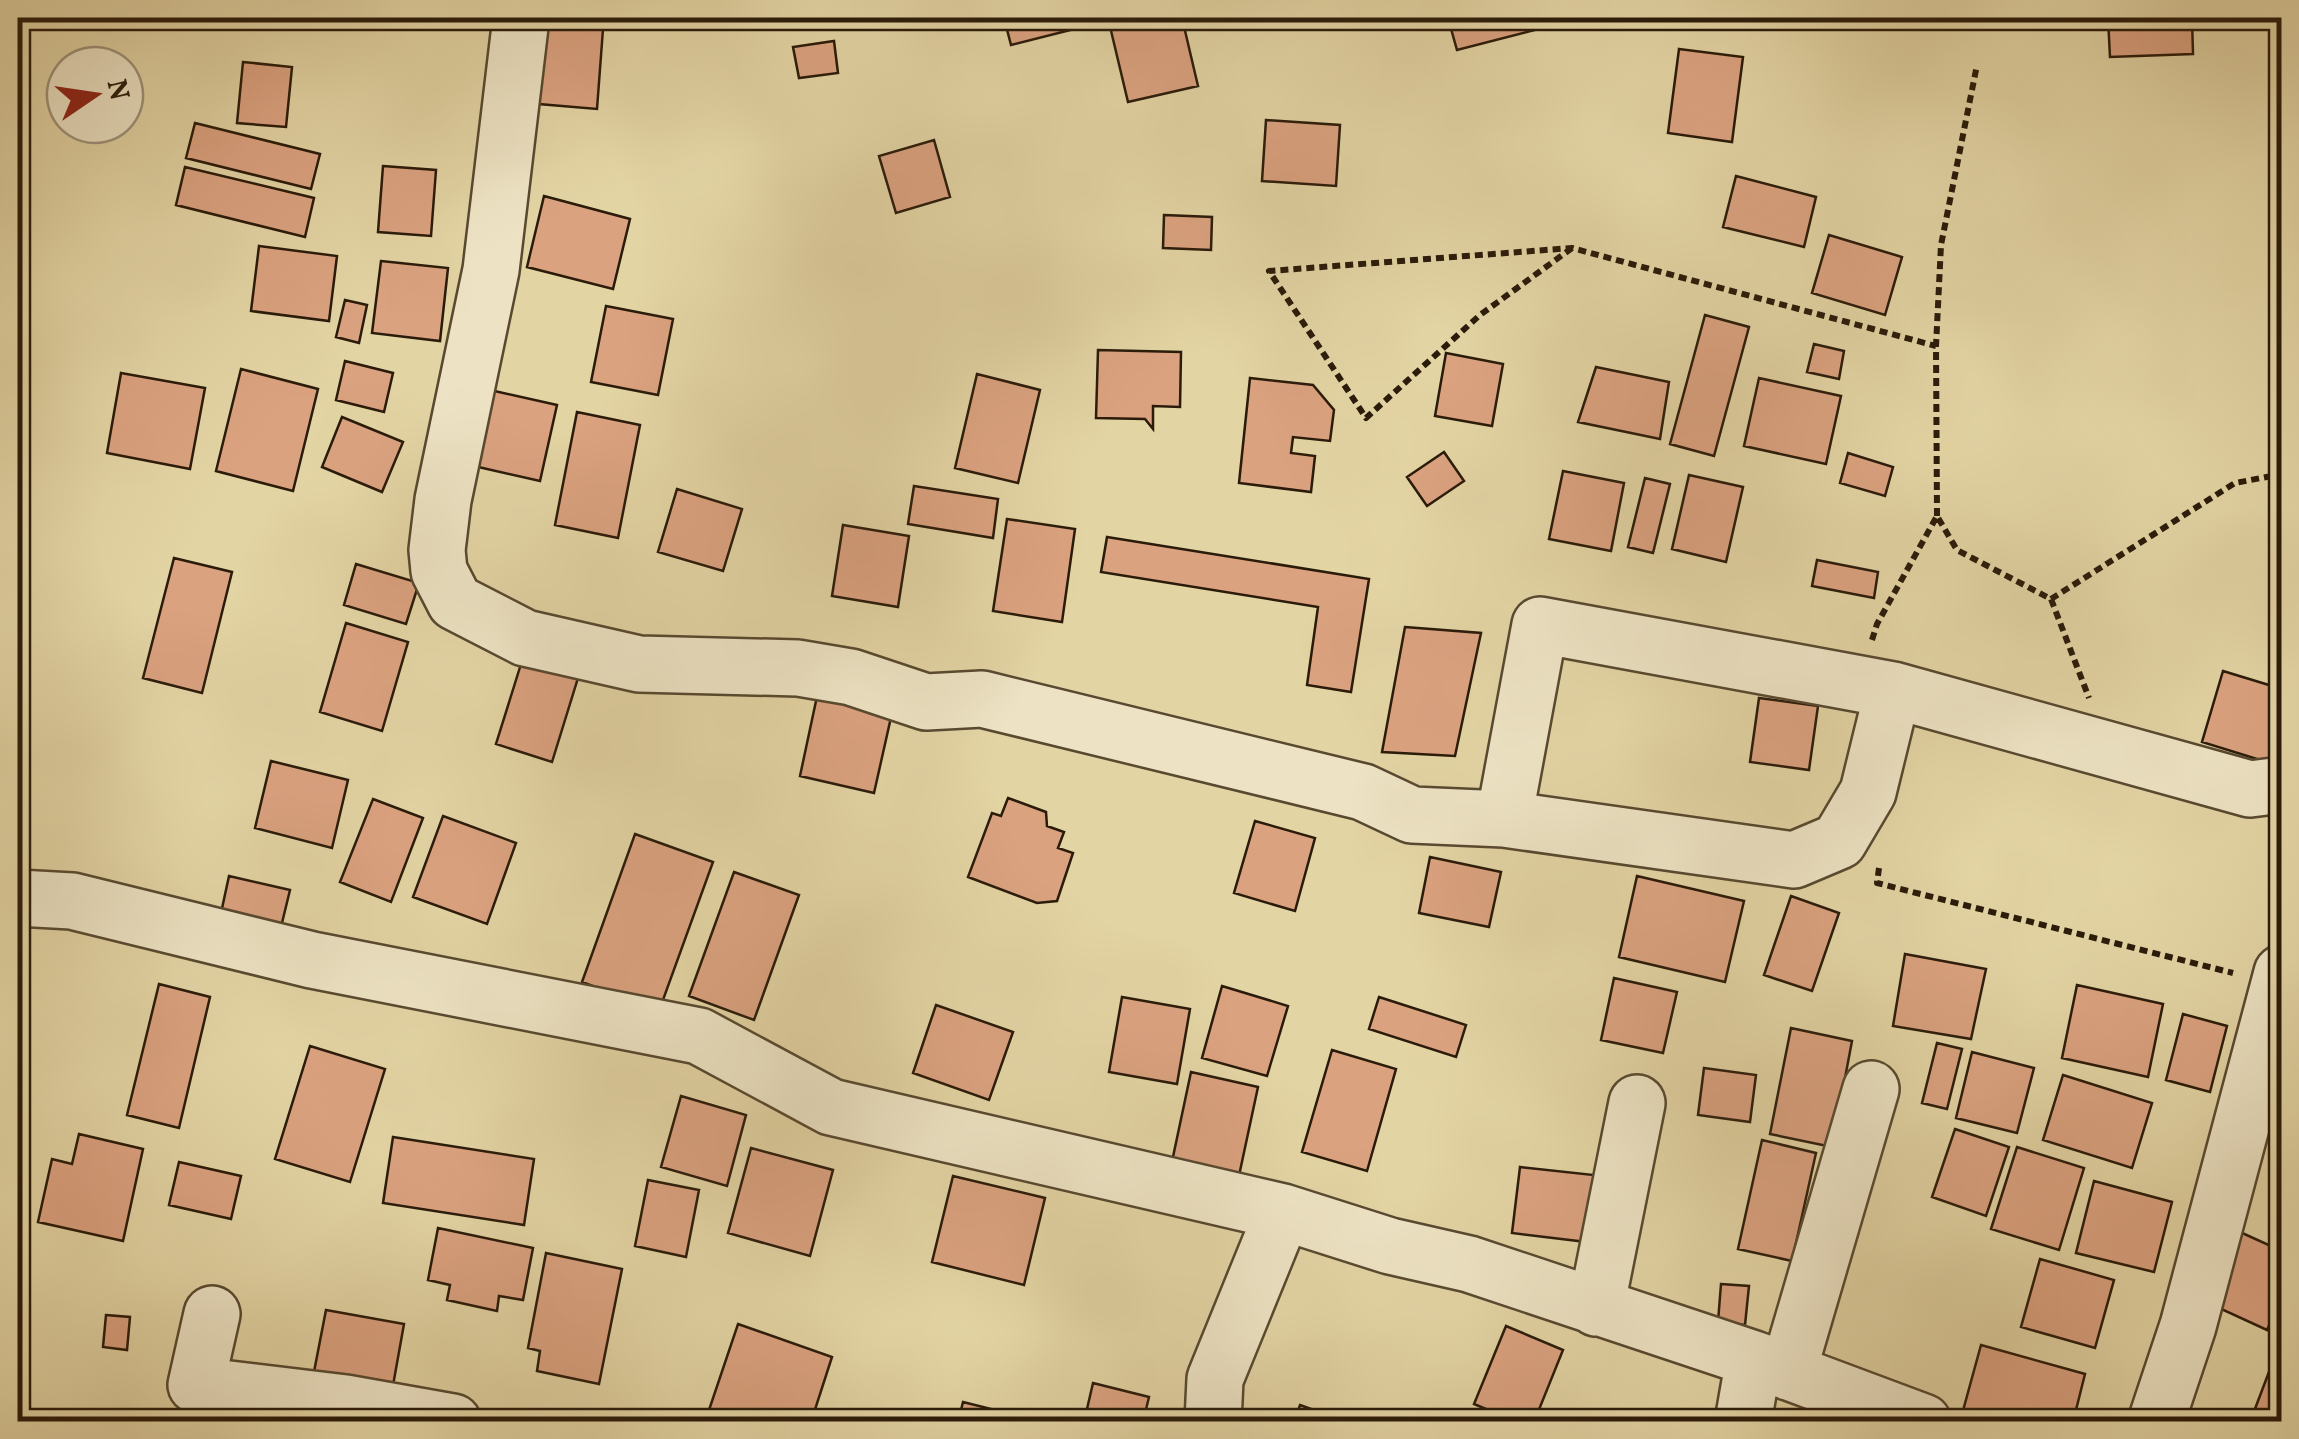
<svg xmlns="http://www.w3.org/2000/svg" width="2299" height="1439" font-family="Vollkorn,serif">
<rect width="100%" height="100%" fill="#e3d4a4"/>
<filter id="stains"><feTurbulence type="fractalNoise" baseFrequency=".002" numOctaves="4"/><feColorMatrix values="0 0 0 0 .2 0 0 0 0 .09 0 0 0 0 .02 0 0 0 .5 -.17"/></filter>
<radialGradient id="worn" r=".72"><stop offset=".6" stop-color="#630" stop-opacity="0"/><stop offset="1" stop-color="#630" stop-opacity=".3"/></radialGradient>
<!-- building -->
<path fill="#dba280" stroke="#2a1b0a" stroke-width="2.5" d="M1004 18H1084L1086 26 1011 45Z
M1108 18H1182L1198 86 1128 102Z
M1448 18H1552L1554 25 1457 50Z
M2108 18H2192L2193 54 2110 57Z
M533 23 603 29 597 109 527 103Z
M834 41 838 73 799 78 793 47Z
M1679 49 1743 57 1732 142 1668 133Z
M243 62 292 67 286 127 237 123Z
M1266 120 1340 125 1336 186 1262 181Z
M195 123 320 154 311 189 186 158Z
M934 140 950 197 896 213 879 156Z
M383 166 436 170 431 236 378 232Z
M185 167 314 198 305 237 176 205Z
M1736 176 1816 197 1804 247 1723 227Z
M544 196 630 219 613 289 527 267Z
M1164 215 1212 217 1211 250 1163 248Z
M1829 235 1902 257 1885 315 1812 293Z
M259 246 337 256 329 321 251 311Z
M381 261 448 268 440 341 372 333Z
M345 300 367 305 359 343 336 337Z
M606 306 673 319 658 395 591 382Z
M1705 315 1749 327 1714 456 1670 444Z
M1814 344 1844 351 1839 379 1807 372Z
M1098 350 1181 352 1180 407 1153 406V429L1145 419 1096 418Z
M1446 353 1503 364 1492 426 1435 416Z
M345 361 393 373 384 412 336 400Z
M1596 367 1669 382 1660 439 1578 422Z
M241 369 318 389 293 491 216 471Z
M121 373 205 388 190 469 107 453Z
M977 374 1040 390 1018 483 955 468Z
M1250 378 1313 385 1334 410 1330 441 1293 437 1291 453 1315 456 1311 492 1239 483Z
M1759 378 1841 396 1826 464 1744 446Z
M490 390 557 405 540 481 474 466Z
M577 412 640 425 618 538 555 525Z
M342 417 403 442 382 492 322 467Z
M1444 452 1464 481 1427 506 1407 477Z
M1848 453 1893 467 1885 496 1840 483Z
M1563 471 1624 483 1611 551 1549 539Z
M1689 475 1743 487 1726 562 1672 549Z
M1645 478 1670 484 1653 553 1628 547Z
M914 486 998 499 993 538 908 524Z
M677 489 742 509 723 571 658 552Z
M1007 519 1075 529 1062 622 993 611Z
M843 525 909 536 898 607 832 596Z
M1107 537 1369 579 1351 692 1307 685 1318 607 1101 572Z
M174 558 232 572 202 693 143 678Z
M1817 560 1878 572 1874 598 1812 586Z
M356 564 419 583 406 624 344 605Z
M346 623 408 642 382 731 320 712Z
M1405 627 1481 633 1455 756 1382 752Z
M526 648 582 665 552 762 496 744Z
M2223 671 2282 689V735L2273 764 2202 742Z
M819 687 894 704 874 793 800 776Z
M1759 698 1818 706 1809 770 1750 762Z
M271 761 348 780 332 848 255 828Z
M1008 798 1046 812 1047 826 1064 832 1058 848 1073 853 1057 901 1037 903 968 877 992 813 1001 816Z
M373 799 423 818 391 902 340 882Z
M443 816 516 843 487 924 413 897Z
M1255 821 1315 838 1295 911 1234 893Z
M635 834 713 862 659 1011 582 982Z
M1430 857 1501 872 1489 927 1419 913Z
M734 872 799 895 754 1020 689 996Z
M229 876 290 890 281 927 221 913Z
M1637 876 1744 901 1725 982 1619 957Z
M1791 896 1839 913 1812 991 1764 975Z
M1905 954 1986 969 1971 1039 1893 1026Z
M1614 978 1677 992 1663 1053 1601 1040Z
M159 984 210 997 179 1128 127 1115Z
M2077 985 2163 1004 2148 1077 2062 1058Z
M1222 986 1288 1006 1267 1076 1202 1058Z
M1122 997 1190 1009 1177 1084 1109 1072Z
M1379 997 1466 1025 1456 1057 1369 1029Z
M936 1005 1013 1032 989 1100 913 1073Z
M2183 1014 2227 1026 2210 1092 2166 1080Z
M1791 1028 1852 1041 1832 1147 1770 1134Z
M1937 1043 1962 1049 1947 1109 1922 1103Z
M310 1046 385 1069 350 1182 275 1159Z
M1332 1050 1396 1069 1367 1171 1302 1152Z
M1972 1052 2034 1068 2017 1133 1956 1118Z
M1704 1068 1756 1075 1750 1122 1698 1115Z
M1191 1072 1258 1087 1237 1185 1170 1171Z
M2063 1075 2152 1103 2132 1168 2043 1140Z
M681 1096 746 1115 727 1186 661 1167Z
M1955 1129 2009 1147 1986 1216 1932 1197Z
M79 1134 143 1149 123 1241 38 1222 52 1159 72 1164Z
M393 1137 534 1159 524 1225 383 1203Z
M1762 1140 1816 1153 1792 1261 1738 1249Z
M2017 1147 2084 1168 2059 1250 1991 1229Z
M751 1148 833 1170 810 1256 728 1233Z
M179 1162 241 1176 231 1219 169 1205Z
M1520 1167 1603 1176 1595 1243 1512 1233Z
M953 1176 1045 1198 1024 1285 932 1262Z
M648 1180 699 1190 686 1257 635 1246Z
M2094 1181 2172 1202 2154 1272 2076 1253Z
M438 1228 533 1248 523 1300 499 1296 497 1311 447 1300 450 1285 428 1280Z
M2240 1232 2282 1251V1297L2267 1330 2208 1303Z
M546 1253 622 1269 599 1384 537 1371 540 1351 528 1348Z
M2040 1259 2114 1280 2095 1348 2021 1327Z
M1721 1284 1749 1286 1745 1325 1718 1322Z
M326 1310 404 1324 392 1391 313 1377Z
M106 1315 130 1317 127 1350 103 1347Z
M738 1324 832 1357 811 1422H743L709 1410Z
M1506 1326 1563 1350 1534 1422H1517L1474 1404Z
M1981 1345 2085 1374 2073 1422H1974L1961 1418Z
M2272 1364 2282 1368V1422H2250Z
M1093 1383 1149 1397 1143 1422H1084Z
M963 1402 1043 1422H958Z
M1300 1405 1347 1422H1294Z"/>
<g fill="none" stroke-linecap="round" stroke-linejoin="round">
<defs>
<path id="minor" d="M521 18 491 270 443 500 437 550 439 571 455 602 525 638 639 664 798 668 851 677 926 702 982 699 1363 792 1412 815 1504 819
M1893 690 1868 792 1839 841 1794 860 1504 819 1540 625 1893 690 2250 789 2282 785
M18 898 72 901 312 960 699 1036 831 1107 1283 1212 1390 1246 1469 1264 1754 1359 1923 1422
M1596 1308 1637 1103
M212 1314 196 1385 346 1403 453 1422
M1788 1372 1871 1089
M1213 1422 1215 1379 1283 1212
M1743 1422 1754 1359
M2156 1422 2188 1326 2282 973"/>
</defs>
<!-- minor casing -->
<use href="#minor" stroke="#584930" stroke-width="60"/>
<!-- path -->
<path stroke="#2a1b0a" stroke-width="6" stroke-dasharray="8 5" stroke-linecap="butt" d="M1572 248 1480 315 1366 418 1269 271 1572 248 1936 346
M1937 516 1936 346 1941 245 1977 65
M2051 599 2235 483 2282 474
M1872 640 1877 624 1937 516 1957 550 2051 599 2089 698
M1879 868 1877 883 2233 973"/>
<!-- minor -->
<use href="#minor" stroke="#ede3c4" stroke-width="55"/>
</g>
<!-- margin -->
<rect width="2299" height="1439" fill="none" stroke="#e3d4a4" stroke-width="60"/>
<rect x="20" y="20" width="2259" height="1399" fill="none" stroke="#2a1b0a" stroke-width="5"/>
<rect x="30" y="30" width="2239" height="1379" fill="none" stroke="#2a1b0a" stroke-width="2.5"/>
<!-- north arrow -->
<g transform="translate(95 95) rotate(77)"><circle r="48" fill="#ede3c4" stroke="#9f937a" stroke-width="2.5"/>
<path d="M0-8L18 38L0 25L-18 38Z" fill="#8f2418"/>
<text y="-15" font-size="28" font-weight="bold" text-anchor="middle" fill="#2a1b0a">N</text>
</g>
<rect width="100%" height="100%" filter="url(#stains)"/>
<rect width="100%" height="100%" fill="url(#worn)"/>
</svg>
